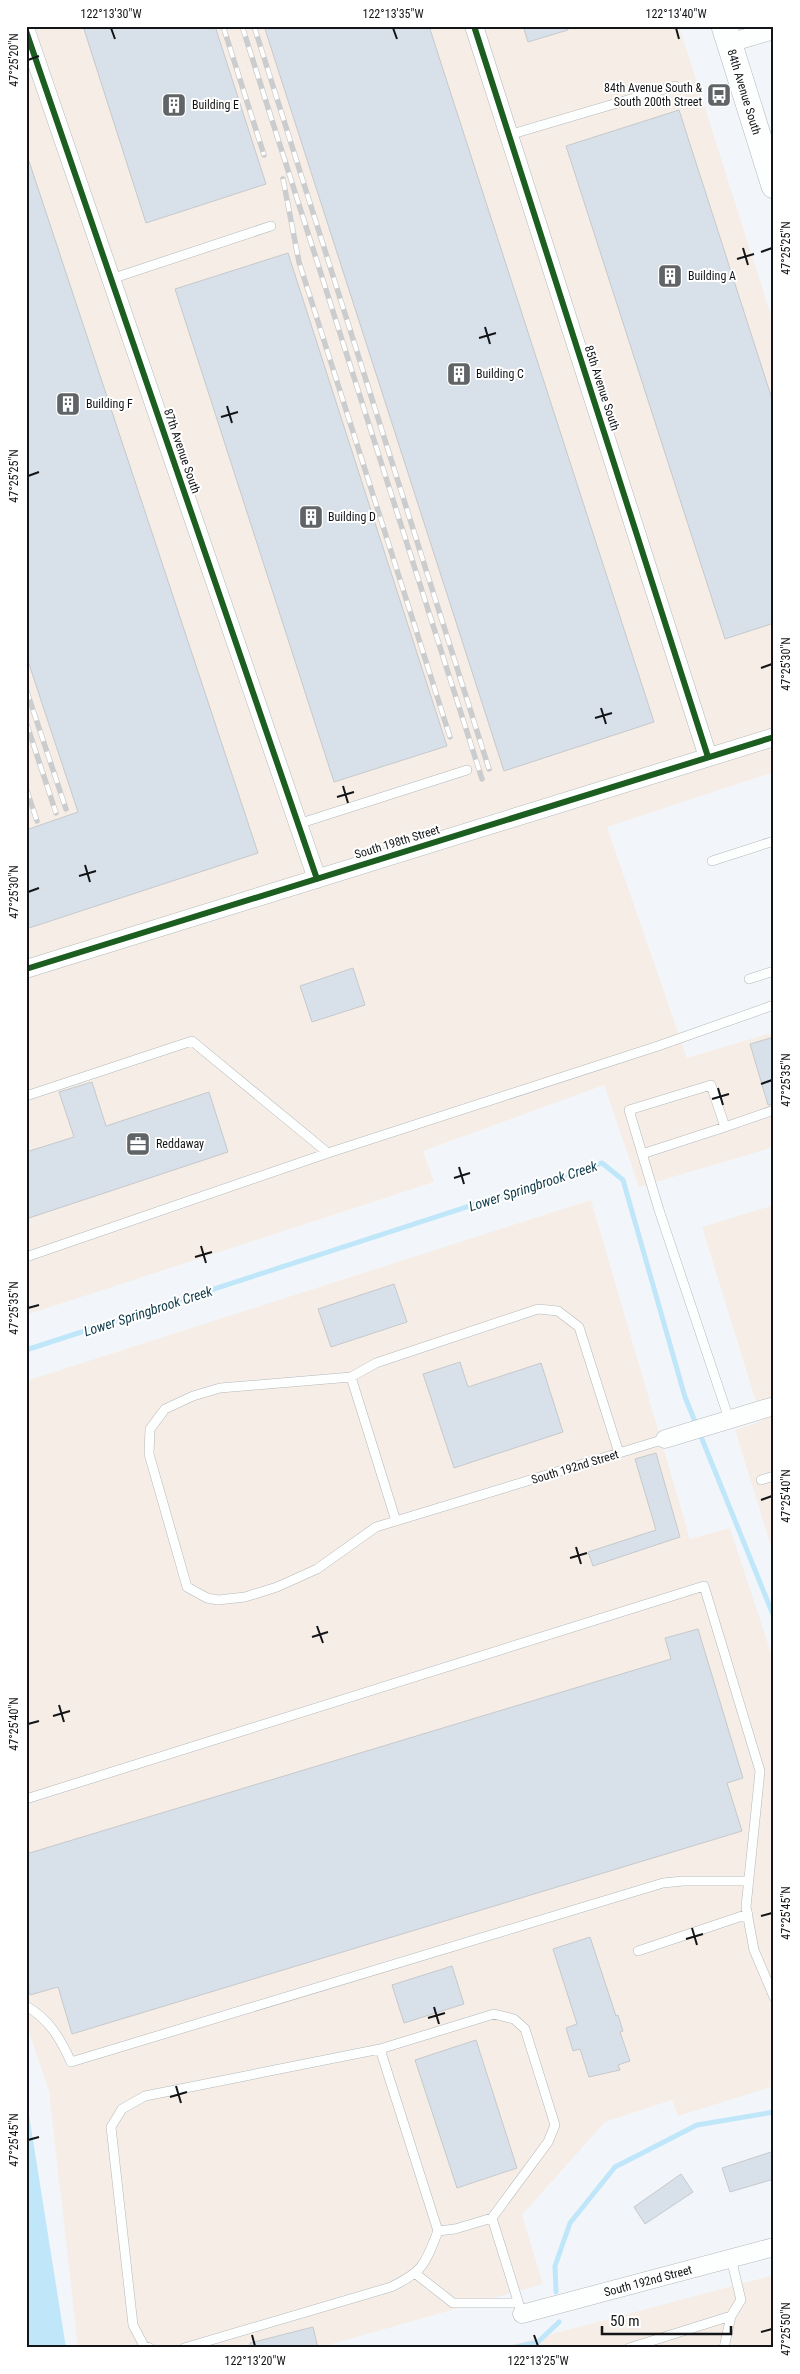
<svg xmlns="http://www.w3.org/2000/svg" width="800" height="2374" font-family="'Roboto Condensed',sans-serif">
<rect width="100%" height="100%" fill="#f2f6fa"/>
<!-- industrial -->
<path fill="#f6eee6" d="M26 26H679L774 325V772L607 827 687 1058 774 1032V1147L639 1187 604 1085 423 1151 434 1182 26 1315Z
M591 1200 690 1539 730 1528 774 1662V2086L678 2116 672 2100 605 2122 522 2215 543 2284 318 2348H78L49 2091 26 2024V1381Z
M774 1205V1556L735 1430 762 1421 702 1227Z
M774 2275V2348H500Z"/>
<!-- water -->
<path fill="#c0e7f9" d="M26 2096 66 2348H26Z"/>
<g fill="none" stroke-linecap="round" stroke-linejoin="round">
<!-- stream -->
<path stroke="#c0e7f9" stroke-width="5" d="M26 1350 602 1163 623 1180 685 1397 774 1617
M556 2292 555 2266 570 2223 615 2167 697 2125 774 2112
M512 2348 538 2342 559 2322"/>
</g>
<!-- building -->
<path fill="#d8e0e9" stroke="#c6c9cc" d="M83 26H215L266 184 146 223Z
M264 26H429L654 722 504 771Z
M523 26H567L568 30 528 42Z
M679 110 774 405V623L725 639 566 146Z
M29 161 258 853 26 929V830L78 812 26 655V162Z
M288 253 447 746 334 782 175 289Z
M353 968 365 1005 312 1022 300 986Z
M774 1037V1104L768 1105 750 1044Z
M92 1082 106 1126 209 1092 228 1152 26 1219V1152L74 1137 59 1092Z
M394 1284 407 1322 331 1347 318 1309Z
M460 1362 468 1387 541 1363 563 1432 454 1468 423 1374Z
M656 1453 680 1537 593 1566 588 1552 656 1530 635 1459Z
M698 1629 743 1778 727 1783 742 1831 72 2034 58 1987 30 1995 26 1982V1854L671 1659 665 1638Z
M590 1937 616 2016 618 2015 623 2031 620 2032 630 2061 618 2065 620 2070 589 2077 580 2049 573 2051 566 2028 577 2024 553 1949Z
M452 1966 464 2004 404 2023 392 1985Z
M476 2040 517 2168 457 2188 415 2060Z
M774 2151V2179L730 2192 722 2168Z
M681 2174 693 2192 645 2224 634 2207Z
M313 2327 318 2348H250V2343Z"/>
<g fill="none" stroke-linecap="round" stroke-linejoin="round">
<defs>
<path id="lane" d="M509 135 675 86
M111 279 271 226
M298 824 467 770
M712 861 774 841
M749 979 774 971
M26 1096 192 1041 328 1153
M725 1127 774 1110
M642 1154 725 1127 711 1085 629 1110 659 1210 729 1419
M26 1257 328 1153 658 1046 774 1005
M351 1377 220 1388 193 1396 165 1409 150 1429 149 1454 187 1587 207 1598 218 1600 245 1597 277 1587 317 1569 376 1527 665 1439
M761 1480 774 1476
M396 1521 351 1377 376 1363 538 1309 558 1311 579 1327 619 1453
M26 1799 704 1586 760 1771 746 1907 754 1950 774 1997
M638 1951 748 1914
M26 2006C49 2019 60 2038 71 2062L663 1883 683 1881H749
M492 2218 455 2229 438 2231 380 2049 494 2014 514 2019 525 2029 555 2125 548 2142 492 2218 522 2314
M416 2274 453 2303H518
M150 2348 144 2346 133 2325 111 2127 122 2109 145 2096 380 2049
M184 2348 391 2287C424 2271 425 2264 438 2231
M629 2348 731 2316 741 2300 731 2258
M724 2348 731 2316"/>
<path id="street" d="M474 26 708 757
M26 31 317 879
M729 43 774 30
M26 969 774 737
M665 1439 774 1406
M522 2314 774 2247"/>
<path id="secondary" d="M724 26 774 186"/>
</defs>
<!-- lane casing -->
<use href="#lane" stroke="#b4b7ba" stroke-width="10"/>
<!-- street casing -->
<use href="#street" stroke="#b4b7ba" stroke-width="19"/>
<!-- secondary casing -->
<use href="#secondary" stroke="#b4b7ba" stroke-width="26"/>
<!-- lane -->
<use href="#lane" stroke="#fdfefe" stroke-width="9"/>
<!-- street -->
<use href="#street" stroke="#fdfefe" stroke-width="18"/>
<!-- secondary -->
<use href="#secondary" stroke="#fdfefe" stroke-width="25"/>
<defs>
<path id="rail" d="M223 26 264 155
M242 26 482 779
M254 26 489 769
M283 179 299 262 450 737
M26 689 66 809
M26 722 56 813
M26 788 37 821"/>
</defs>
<!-- rail casing -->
<use href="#rail" stroke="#cbcccd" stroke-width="5.5"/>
<!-- rail -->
<use href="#rail" stroke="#fff" stroke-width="4" stroke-dasharray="11" stroke-linecap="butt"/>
<defs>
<path id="cycleway" d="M474 26 708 757
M26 31 317 879
M26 969 774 737"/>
</defs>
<!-- cycleway casing -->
<use href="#cycleway" stroke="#fff" stroke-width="9"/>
<!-- cycleway -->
<use href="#cycleway" stroke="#1b5e20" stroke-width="6"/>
</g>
<!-- ticks -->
<path fill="none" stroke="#131518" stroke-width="2" d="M111 28 115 39M393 28 397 39M676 28 679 39M28 60 39 56M743 248 748 265M761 252 772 248M737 259 754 254M485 327 490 344M479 338 496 333M227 406 232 423M221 417 238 412M28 476 39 472M761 668 772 664M601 708 606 724M595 718 612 713M343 786 348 803M337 797 354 792M85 865 90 882M79 876 96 871M28 892 39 888M761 1084 772 1080M718 1088 723 1105M712 1099 729 1094M459 1167 464 1184M454 1178 470 1173M201 1246 206 1263M195 1257 212 1252M28 1308 39 1305M761 1500 772 1496M576 1547 581 1564M570 1558 587 1553M317 1626 323 1643M312 1637 328 1632M59 1705 64 1722M53 1716 70 1711M28 1724 39 1721M761 1916 772 1913M692 1928 697 1945M686 1939 703 1934M434 2007 439 2024M428 2018 445 2013M176 2086 181 2103M170 2097 187 2092M28 2140 39 2137M761 2332 772 2329M252 2335 255 2346M534 2335 538 2346"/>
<!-- icons -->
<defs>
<symbol id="bus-square" viewBox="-11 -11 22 22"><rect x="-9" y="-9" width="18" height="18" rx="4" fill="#616467" stroke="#fff"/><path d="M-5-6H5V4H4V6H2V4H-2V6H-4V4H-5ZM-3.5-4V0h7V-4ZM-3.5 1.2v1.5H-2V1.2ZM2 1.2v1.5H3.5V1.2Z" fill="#fff"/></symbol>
<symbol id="building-square" viewBox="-11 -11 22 22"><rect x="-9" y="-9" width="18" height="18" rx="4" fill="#616467" stroke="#fff"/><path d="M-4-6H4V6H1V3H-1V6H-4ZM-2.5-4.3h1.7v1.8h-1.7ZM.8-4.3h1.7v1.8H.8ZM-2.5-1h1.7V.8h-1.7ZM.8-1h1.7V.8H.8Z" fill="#fff"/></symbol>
<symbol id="office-square" viewBox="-11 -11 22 22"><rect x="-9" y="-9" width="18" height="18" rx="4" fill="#616467" stroke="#fff"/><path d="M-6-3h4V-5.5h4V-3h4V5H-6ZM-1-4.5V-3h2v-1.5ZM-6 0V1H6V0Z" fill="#fff"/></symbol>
</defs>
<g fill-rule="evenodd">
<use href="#bus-square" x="705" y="81" width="28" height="28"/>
<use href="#building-square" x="160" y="91" width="28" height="28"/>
<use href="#building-square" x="656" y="262" width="28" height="28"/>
<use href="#building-square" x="445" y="360" width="28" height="28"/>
<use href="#building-square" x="54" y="390" width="28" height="28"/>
<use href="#building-square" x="297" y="503" width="28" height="28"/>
<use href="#office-square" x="124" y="1130" width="28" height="28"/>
</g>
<g text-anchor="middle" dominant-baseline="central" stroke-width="4" stroke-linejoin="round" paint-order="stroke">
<!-- poi labels -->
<g font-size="12" fill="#131518" stroke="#fff" text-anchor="start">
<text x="702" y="88" text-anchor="end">84th Avenue South &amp;<tspan x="702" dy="14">South 200th Street</tspan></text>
<text x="192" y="105">Building E</text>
<text x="688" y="276">Building A</text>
<text x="476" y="374">Building C</text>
<text x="86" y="404">Building F</text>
<text x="328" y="517">Building D</text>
<text x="156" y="1144">Reddaway</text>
</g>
<!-- street labels -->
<g font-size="12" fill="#131518" stroke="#fff">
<text transform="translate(744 92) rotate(73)">84th Avenue South</text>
<text transform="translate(602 388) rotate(72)">85th Avenue South</text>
<text transform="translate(182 451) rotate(71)">87th Avenue South</text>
<text transform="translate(397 842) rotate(-17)">South 198th Street</text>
<text transform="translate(575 1467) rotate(-17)">South 192nd Street</text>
<text transform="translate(648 2281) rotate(-15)">South 192nd Street</text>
</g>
<!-- water labels -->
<g font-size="14" font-style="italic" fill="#103b4b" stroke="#fff">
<text transform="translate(533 1186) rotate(-18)">Lower Springbrook Creek</text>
<text transform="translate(148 1311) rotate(-18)">Lower Springbrook Creek</text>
</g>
</g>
<!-- border -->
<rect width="800" height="2374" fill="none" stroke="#ffffff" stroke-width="55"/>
<!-- scale -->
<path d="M602 2326v8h129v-8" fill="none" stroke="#131518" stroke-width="2.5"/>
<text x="610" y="2326" font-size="15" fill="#131518" stroke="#ffffff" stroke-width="4" paint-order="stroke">50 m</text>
<rect x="28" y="28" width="744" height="2318" fill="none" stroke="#131518" stroke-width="2"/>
<g font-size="12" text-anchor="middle" fill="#131518">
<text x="111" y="18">122°13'30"W</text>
<text x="393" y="18">122°13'35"W</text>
<text x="676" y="18">122°13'40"W</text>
<text transform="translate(14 60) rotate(-90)" y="4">47°25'20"N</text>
<text transform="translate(786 248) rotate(-90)" y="4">47°25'25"N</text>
<text transform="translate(14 476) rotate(-90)" y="4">47°25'25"N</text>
<text transform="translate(786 664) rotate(-90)" y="4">47°25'30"N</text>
<text transform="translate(14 892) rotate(-90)" y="4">47°25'30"N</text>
<text transform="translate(786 1080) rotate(-90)" y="4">47°25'35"N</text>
<text transform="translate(14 1308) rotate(-90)" y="4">47°25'35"N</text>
<text transform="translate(786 1496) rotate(-90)" y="4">47°25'40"N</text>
<text transform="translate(14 1724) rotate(-90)" y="4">47°25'40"N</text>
<text transform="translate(786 1913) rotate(-90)" y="4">47°25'45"N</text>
<text transform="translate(14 2140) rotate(-90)" y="4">47°25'45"N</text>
<text transform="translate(786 2329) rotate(-90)" y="4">47°25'50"N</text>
<text x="255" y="2365">122°13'20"W</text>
<text x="538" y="2365">122°13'25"W</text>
</g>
</svg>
